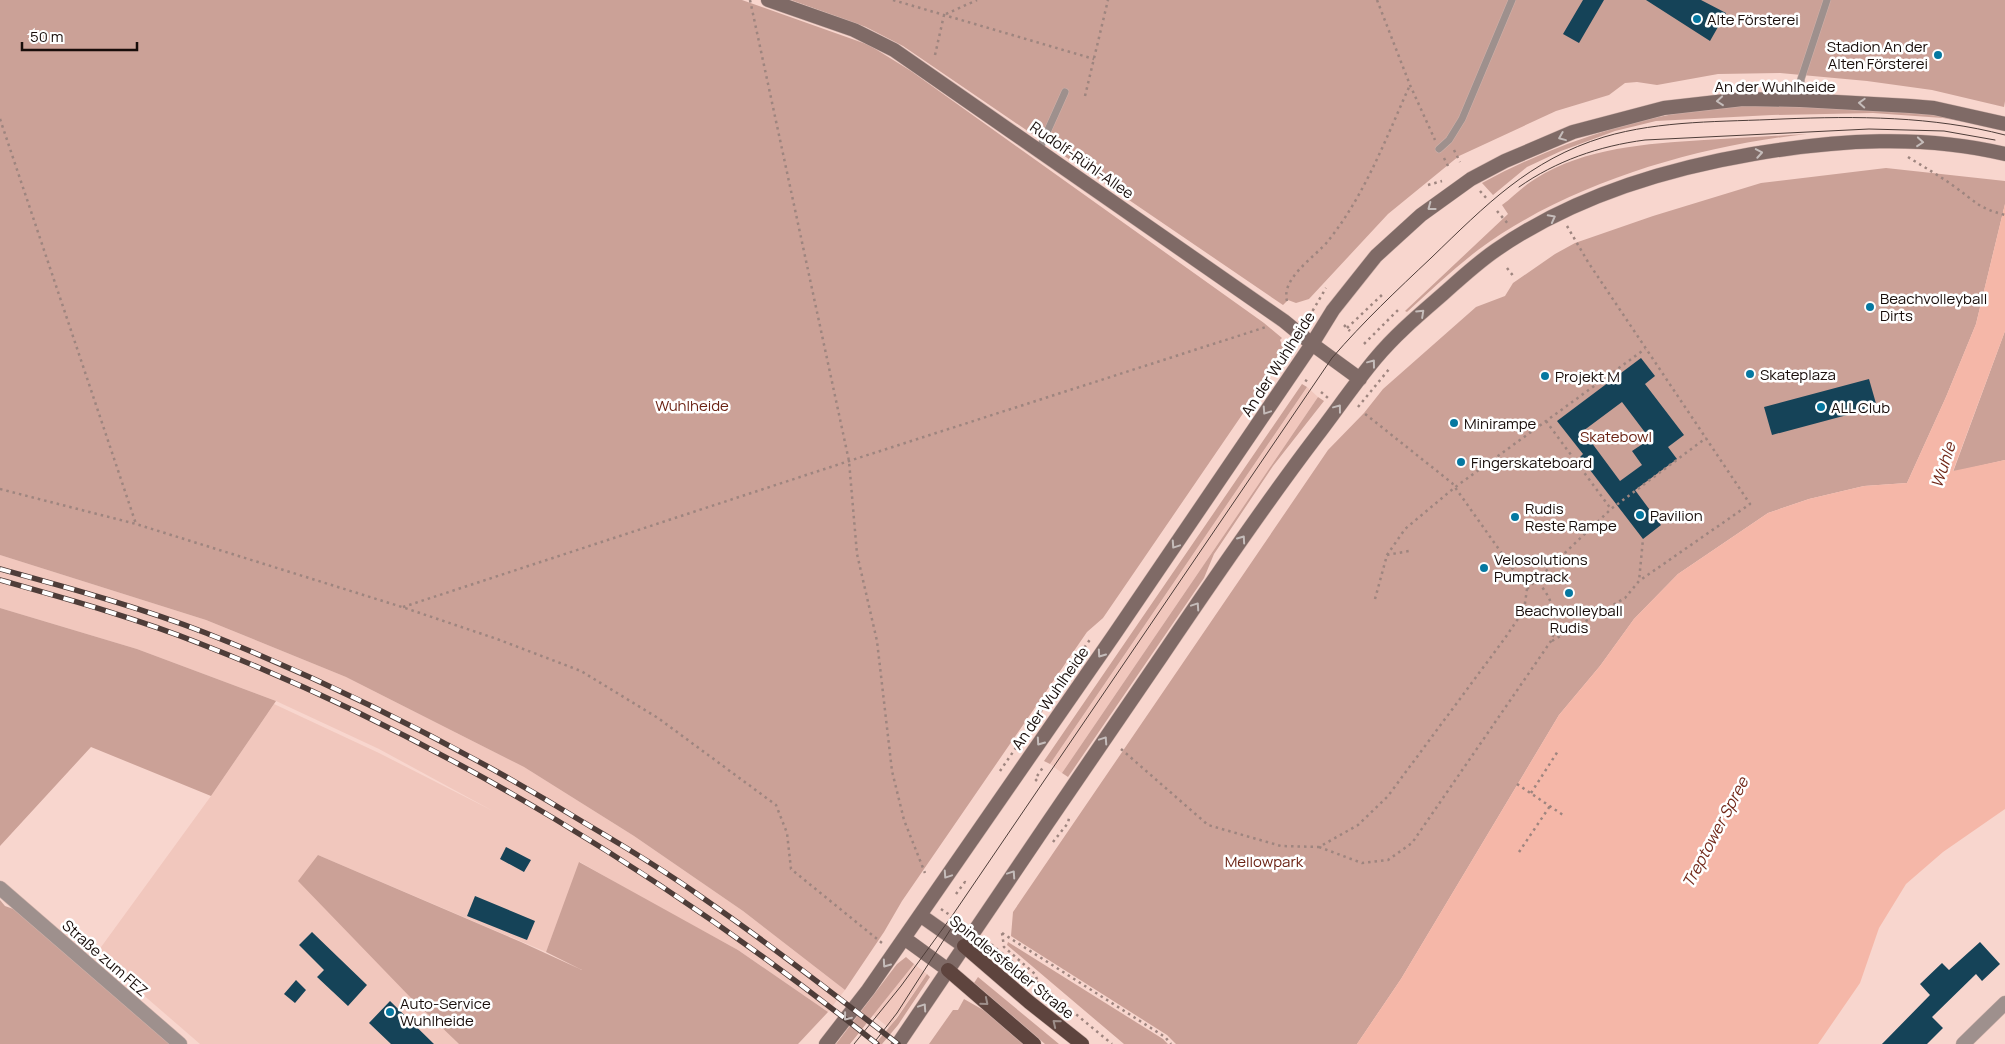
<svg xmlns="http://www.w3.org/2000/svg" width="2005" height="1044" font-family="Manrope,sans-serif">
<rect width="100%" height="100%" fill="#f8d6ce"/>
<!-- built -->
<path fill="#f1c7bd" d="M1307 387 1318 397 1062 773 1050 764Z
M0 555 206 620 346 677 524 767 634 836 743 911 845 990 828 1012 738 950 646 900 580 862 546 952 318 855 411 998 459 1044H200L96 954 211 796 274 704 379 753 493 811 379 749 276 701 137 649 0 608Z
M914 964 927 974 889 1028 873 1015Z"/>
<!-- green -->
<path fill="#cba197" d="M0 0H742L869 45 911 71 1264 323 1282 338 1280 340 1283 347V355L1103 618 1087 632 902 901 884 932 845 990 743 911 634 836 524 767 346 677 206 620 0 555Z
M791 0H2005V101L2004 107 1932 90 1867 81 1780 73 1718 74 1657 85 1637 82 1625 83 1609 95 1556 111 1459 156 1388 214 1309 299 1296 303 1288 300 1283 305 903 46 866 27Z
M1775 105 1871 109 1948 116 1992 127 1943 118 1873 113 1772 115 1656 121 1615 131 1561 151 1527 167 1493 195 1482 183C1550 146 1626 120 1703 109 1726 106 1751 106 1775 105Z
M1807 134C1696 146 1569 183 1478 250 1453 269 1430 291 1407 312L1405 311 1508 214 1502 205C1513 197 1523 186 1535 179 1586 147 1646 144 1704 140 1738 138 1773 136 1807 134Z
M1886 168 2005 181V204L1976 324 1946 397 1907 483 1864 486 1809 499 1768 513 1678 574 1634 619 1600 666 1559 715 1401 979 1357 1044H1176L1167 1035 1011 936 1013 912 1328 450 1364 413 1383 389 1476 307 1505 296 1513 283 1555 254 1575 243 1653 216 1761 183Z
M2005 331V460L1953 472Z
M1302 384 1307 387 1050 764 1044 761Z
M1318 397 1324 401 1273 466 1214 554 1204 578 1068 777 1062 773Z
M0 608 137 649 276 701 211 796 91 747 0 846Z
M318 855 521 942 582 970 546 952 579 862 738 950 828 1012 798 1044H459L411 998 298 881Z
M0 900 5 906 16 910 170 1044H0Z
M1008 942 1163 1039 1168 1044H1124L1007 945Z
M906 957 914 964 850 1044H836L897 964Z
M927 974 930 977 898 1025 882 1044H875L897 1018Z
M978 977 1059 1044H1045L974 983Z
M964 999 985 1011 1024 1044H929L953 1010H958Z"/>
<!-- water -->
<path fill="#f5b7a8" d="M2005 204V331L1953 471 2005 460V809L1943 852 1906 884 1879 928 1860 983 1818 1044H1357L1401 979 1559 715 1600 666 1634 619 1678 574 1768 513 1809 499 1864 486 1907 483 1946 397 1976 324Z"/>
<!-- building -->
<path fill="#154358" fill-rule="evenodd" d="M1583 0H1604L1579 43 1563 34Z
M1646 0H1701L1726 13 1710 41Z
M1641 358 1655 376 1645 384 1684 435 1668 447 1677 459 1635 490 1661 525 1643 539 1580 457 1583 454 1557 421ZM1622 402 1650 439 1632 451 1642 465 1620 481 1583 431Z
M1869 379 1877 407 1772 435 1764 407Z
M506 847 531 860 524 872 500 859Z
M475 896 535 921 527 940 467 916Z
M312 932 367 985 348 1006 317 977 324 970 299 945Z
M1980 942 2000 964 1982 981 1976 974 1932 1017 1943 1028 1927 1044H1882L1930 995 1920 984 1942 963 1949 970Z
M296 980 306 990 295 1003 284 994Z
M390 1001 434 1044H391L369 1023Z"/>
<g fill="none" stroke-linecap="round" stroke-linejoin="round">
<defs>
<path id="service" d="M1800 100 1801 79 1827 0
M1439 149 1449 140 1462 119 1512 0
M1039 150 1065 92"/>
<path id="minor" d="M0 888 180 1044
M1963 1044 2005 1003"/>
<path id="secondary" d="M768 0 854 30 894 50 1284 321 1312 344 1360 379
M920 915 964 946
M904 938 948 970
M826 1044 868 990 1114 635 1312 344 1333 310 1376 256 1421 215 1471 179 1505 161 1573 132 1664 108 1743 99 1800 100 1910 106 1934 108 2005 124
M898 1044C985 914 1073 786 1161 657 1211 583 1262 508 1316 437 1336 411 1355 383 1376 358 1396 334 1420 314 1443 294 1460 279 1477 263 1496 250 1571 198 1665 169 1753 154 1836 140 1923 134 2005 154"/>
<path id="trunk" d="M964 946 1029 1002 1082 1044
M948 970 1034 1044"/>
</defs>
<!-- service casing -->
<use href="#service" stroke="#d0b2ab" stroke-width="8"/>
<!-- minor casing -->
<use href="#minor" stroke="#d0b2ab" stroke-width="15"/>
<!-- secondary casing -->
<use href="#secondary" stroke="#d0b2ab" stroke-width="15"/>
<!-- trunk casing -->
<use href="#trunk" stroke="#d0b2ab" stroke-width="15"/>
<!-- path -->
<path stroke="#9e857f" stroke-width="2.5" stroke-dasharray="2.5 4" stroke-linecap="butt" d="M750 0 849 461 857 554 877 641 892 771 904 820 925 873
M893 0 1094 59
M1377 0 1410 85 1435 140
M946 14 977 0
M935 55 944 15
M1085 96 1108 0
M0 119 136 524
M1454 150 1460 162
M1908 157C1924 167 1940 176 1955 187 1976 202 1978 208 2005 215
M1444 158 1449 168
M1428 185 1442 181
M1480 191 1488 200
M1497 211 1509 225
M1567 226 1588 262 1750 504 1639 581
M1507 268 1514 277
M1287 301C1281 278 1314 258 1328 241 1365 195 1386 138 1410 85
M1306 322 1326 288
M1344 325 1350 331
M1347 328 1384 293
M1364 344 1399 309
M1305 380 1310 383
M1321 392 1328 398
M1358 407 1390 368
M1546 421 1611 509 1706 438
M0 489 136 524 402 607 497 639 581 671 658 718 776 805 787 833 791 869 882 943
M1387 555 1409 551
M1527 589 1611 509
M1375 599 1387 555 1405 529 1454 488 1645 349
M403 607 849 461 1266 327
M1552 641 1625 598 1639 581 1643 539
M1121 749 1208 825 1281 846 1319 847 1358 825 1388 796 1505 638 1524 610 1527 589 1452 483 1364 413
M1000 771 1091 638
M1037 781 1035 779 1044 766
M1517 784 1563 815
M1531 793 1558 751
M1053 842 1068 823 1069 818
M1319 847 1362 863 1388 860 1412 843 1551 641 1559 621 1548 596 1537 579
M1519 852 1550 806
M956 894 965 882 967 884
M941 909 963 924
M1002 933 1165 1037 1171 1044
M1002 933 1004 947 1035 974 1038 982
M986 940 1112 1044"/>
<!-- service -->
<use href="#service" stroke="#9e908d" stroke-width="7"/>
<!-- minor -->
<use href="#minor" stroke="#9e908d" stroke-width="14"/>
<!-- secondary -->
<use href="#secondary" stroke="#7f6a66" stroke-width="14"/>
<!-- trunk -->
<use href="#trunk" stroke="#5e443e" stroke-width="14"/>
<!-- tram -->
<path stroke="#4e3d39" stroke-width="1" d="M1519 187C1556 161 1599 146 1645 140L1869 129 1944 131 1995 140
M854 1044 901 986 952 916 1332 358C1363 322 1397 290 1431 258 1486 205 1529 160 1604 137 1661 120 1723 122 1782 119 1857 116 1932 116 2005 135
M873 1044 897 1013 954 924"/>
<defs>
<path id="rail" d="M0 569C69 588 139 607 206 633 337 685 462 748 583 822 622 845 662 869 700 896 768 943 833 993 898 1044
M0 580C67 599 136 618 201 644 444 739 674 881 877 1044"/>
</defs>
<!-- rail casing -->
<use href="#rail" stroke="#4e3d39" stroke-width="5.5"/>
<!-- rail -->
<use href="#rail" stroke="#fff" stroke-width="4" stroke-dasharray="11" stroke-linecap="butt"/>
</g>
<!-- one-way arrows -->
<defs><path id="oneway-chevron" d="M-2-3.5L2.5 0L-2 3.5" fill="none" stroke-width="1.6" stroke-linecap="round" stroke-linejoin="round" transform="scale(1.25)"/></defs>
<g stroke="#c5bcba">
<use href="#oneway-chevron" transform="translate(1720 101) rotate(175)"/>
<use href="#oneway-chevron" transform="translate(1862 103) rotate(-177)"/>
<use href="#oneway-chevron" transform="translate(1562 137) rotate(158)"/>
<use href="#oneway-chevron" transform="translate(1920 142) rotate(5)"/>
<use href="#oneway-chevron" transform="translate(1759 153) rotate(-10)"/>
<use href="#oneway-chevron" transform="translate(1431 207) rotate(143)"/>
<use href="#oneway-chevron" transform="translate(1552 218) rotate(-28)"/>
<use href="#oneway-chevron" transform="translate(1421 313) rotate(-43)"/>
<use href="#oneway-chevron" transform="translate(1372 363) rotate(-53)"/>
<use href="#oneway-chevron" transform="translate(1338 408) rotate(-53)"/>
<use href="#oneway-chevron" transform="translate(1266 411) rotate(124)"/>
<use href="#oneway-chevron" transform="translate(1242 539) rotate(-55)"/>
<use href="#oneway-chevron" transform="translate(1175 545) rotate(124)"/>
<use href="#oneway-chevron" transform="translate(1196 606) rotate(-56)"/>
<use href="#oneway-chevron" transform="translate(1101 654) rotate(125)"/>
<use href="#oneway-chevron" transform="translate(1104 740) rotate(-56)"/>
<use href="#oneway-chevron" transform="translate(1040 742) rotate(125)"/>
<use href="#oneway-chevron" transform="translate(1012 874) rotate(-56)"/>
<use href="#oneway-chevron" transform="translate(947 875) rotate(124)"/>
<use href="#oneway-chevron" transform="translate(886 964) rotate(125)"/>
<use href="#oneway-chevron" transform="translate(923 1007) rotate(-56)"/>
<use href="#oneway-chevron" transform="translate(847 1017) rotate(128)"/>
</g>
<g stroke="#9e8f8b">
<use href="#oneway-chevron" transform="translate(985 1002) rotate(40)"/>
<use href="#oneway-chevron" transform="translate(1056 1023) rotate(-141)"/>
</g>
<!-- markers -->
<g fill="#0578a1" stroke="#fff" stroke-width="2">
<circle cx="1697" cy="19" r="5"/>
<circle cx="1938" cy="55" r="5"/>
<circle cx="1870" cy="307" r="5"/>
<circle cx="1750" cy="374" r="5"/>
<circle cx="1545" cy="376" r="5"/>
<circle cx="1821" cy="407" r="5"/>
<circle cx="1454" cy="423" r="5"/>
<circle cx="1461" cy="462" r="5"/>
<circle cx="1640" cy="515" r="5"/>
<circle cx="1515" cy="517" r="5"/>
<circle cx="1484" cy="568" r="5"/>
<circle cx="1569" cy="593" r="5"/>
<circle cx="390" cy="1012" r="5"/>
</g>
<g text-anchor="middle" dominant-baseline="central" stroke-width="5" stroke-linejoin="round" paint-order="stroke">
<!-- poi labels -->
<g font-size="15" fill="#180d0a" stroke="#fff" text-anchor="start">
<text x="1707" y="19">Alte Försterei</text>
<text x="1928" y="46" text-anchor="end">Stadion An der<tspan x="1928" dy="17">Alten Försterei</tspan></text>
<text x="1880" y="298">Beachvolleyball<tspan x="1880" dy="17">Dirts</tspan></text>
<text x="1760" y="374">Skateplaza</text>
<text x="1555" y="376">Projekt M</text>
<text x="1831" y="407">ALL Club</text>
<text x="1464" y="423">Minirampe</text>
<text x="1471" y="462">Fingerskateboard</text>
<text x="1525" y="508">Rudis<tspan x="1525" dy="17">Reste Rampe</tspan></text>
<text x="1650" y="515">Pavilion</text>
<text x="1494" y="559">Velosolutions<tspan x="1494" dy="17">Pumptrack</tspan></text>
<text x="1569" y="610" text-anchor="middle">Beachvolleyball<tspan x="1569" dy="17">Rudis</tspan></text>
<text x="400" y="1003">Auto-Service<tspan x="400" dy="17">Wuhlheide</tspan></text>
</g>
<!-- street labels -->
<g font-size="15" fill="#180d0a" stroke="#fff">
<text x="1775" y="86">An der Wuhlheide</text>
<text transform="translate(1082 160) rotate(35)">Rudolf-Rühl-Allee</text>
<text transform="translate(1278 364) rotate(-57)">An der Wuhlheide</text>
<text transform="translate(1050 698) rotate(-55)">An der Wuhlheide</text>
<text transform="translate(105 958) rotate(41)">Straße zum FEZ</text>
<text transform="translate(1012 967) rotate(39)">Spindlersfelder Straße</text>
</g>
<!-- park labels -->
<g font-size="15" fill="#6b2314" stroke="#fff">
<text x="692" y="405">Wuhlheide</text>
<text x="1616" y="436">Skatebowl</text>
<text x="1264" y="861">Mellowpark</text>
</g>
<!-- water labels -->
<g font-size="16" font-style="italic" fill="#72291a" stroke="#fff">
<text transform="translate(1943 465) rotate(-72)">Wuhle</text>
<text transform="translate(1715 832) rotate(-62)">Treptower Spree</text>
</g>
</g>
<!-- scale -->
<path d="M22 42v8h115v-8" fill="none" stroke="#180d0a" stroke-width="2.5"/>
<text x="30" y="42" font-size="15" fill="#180d0a" stroke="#ffffff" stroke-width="4" paint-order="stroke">50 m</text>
</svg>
